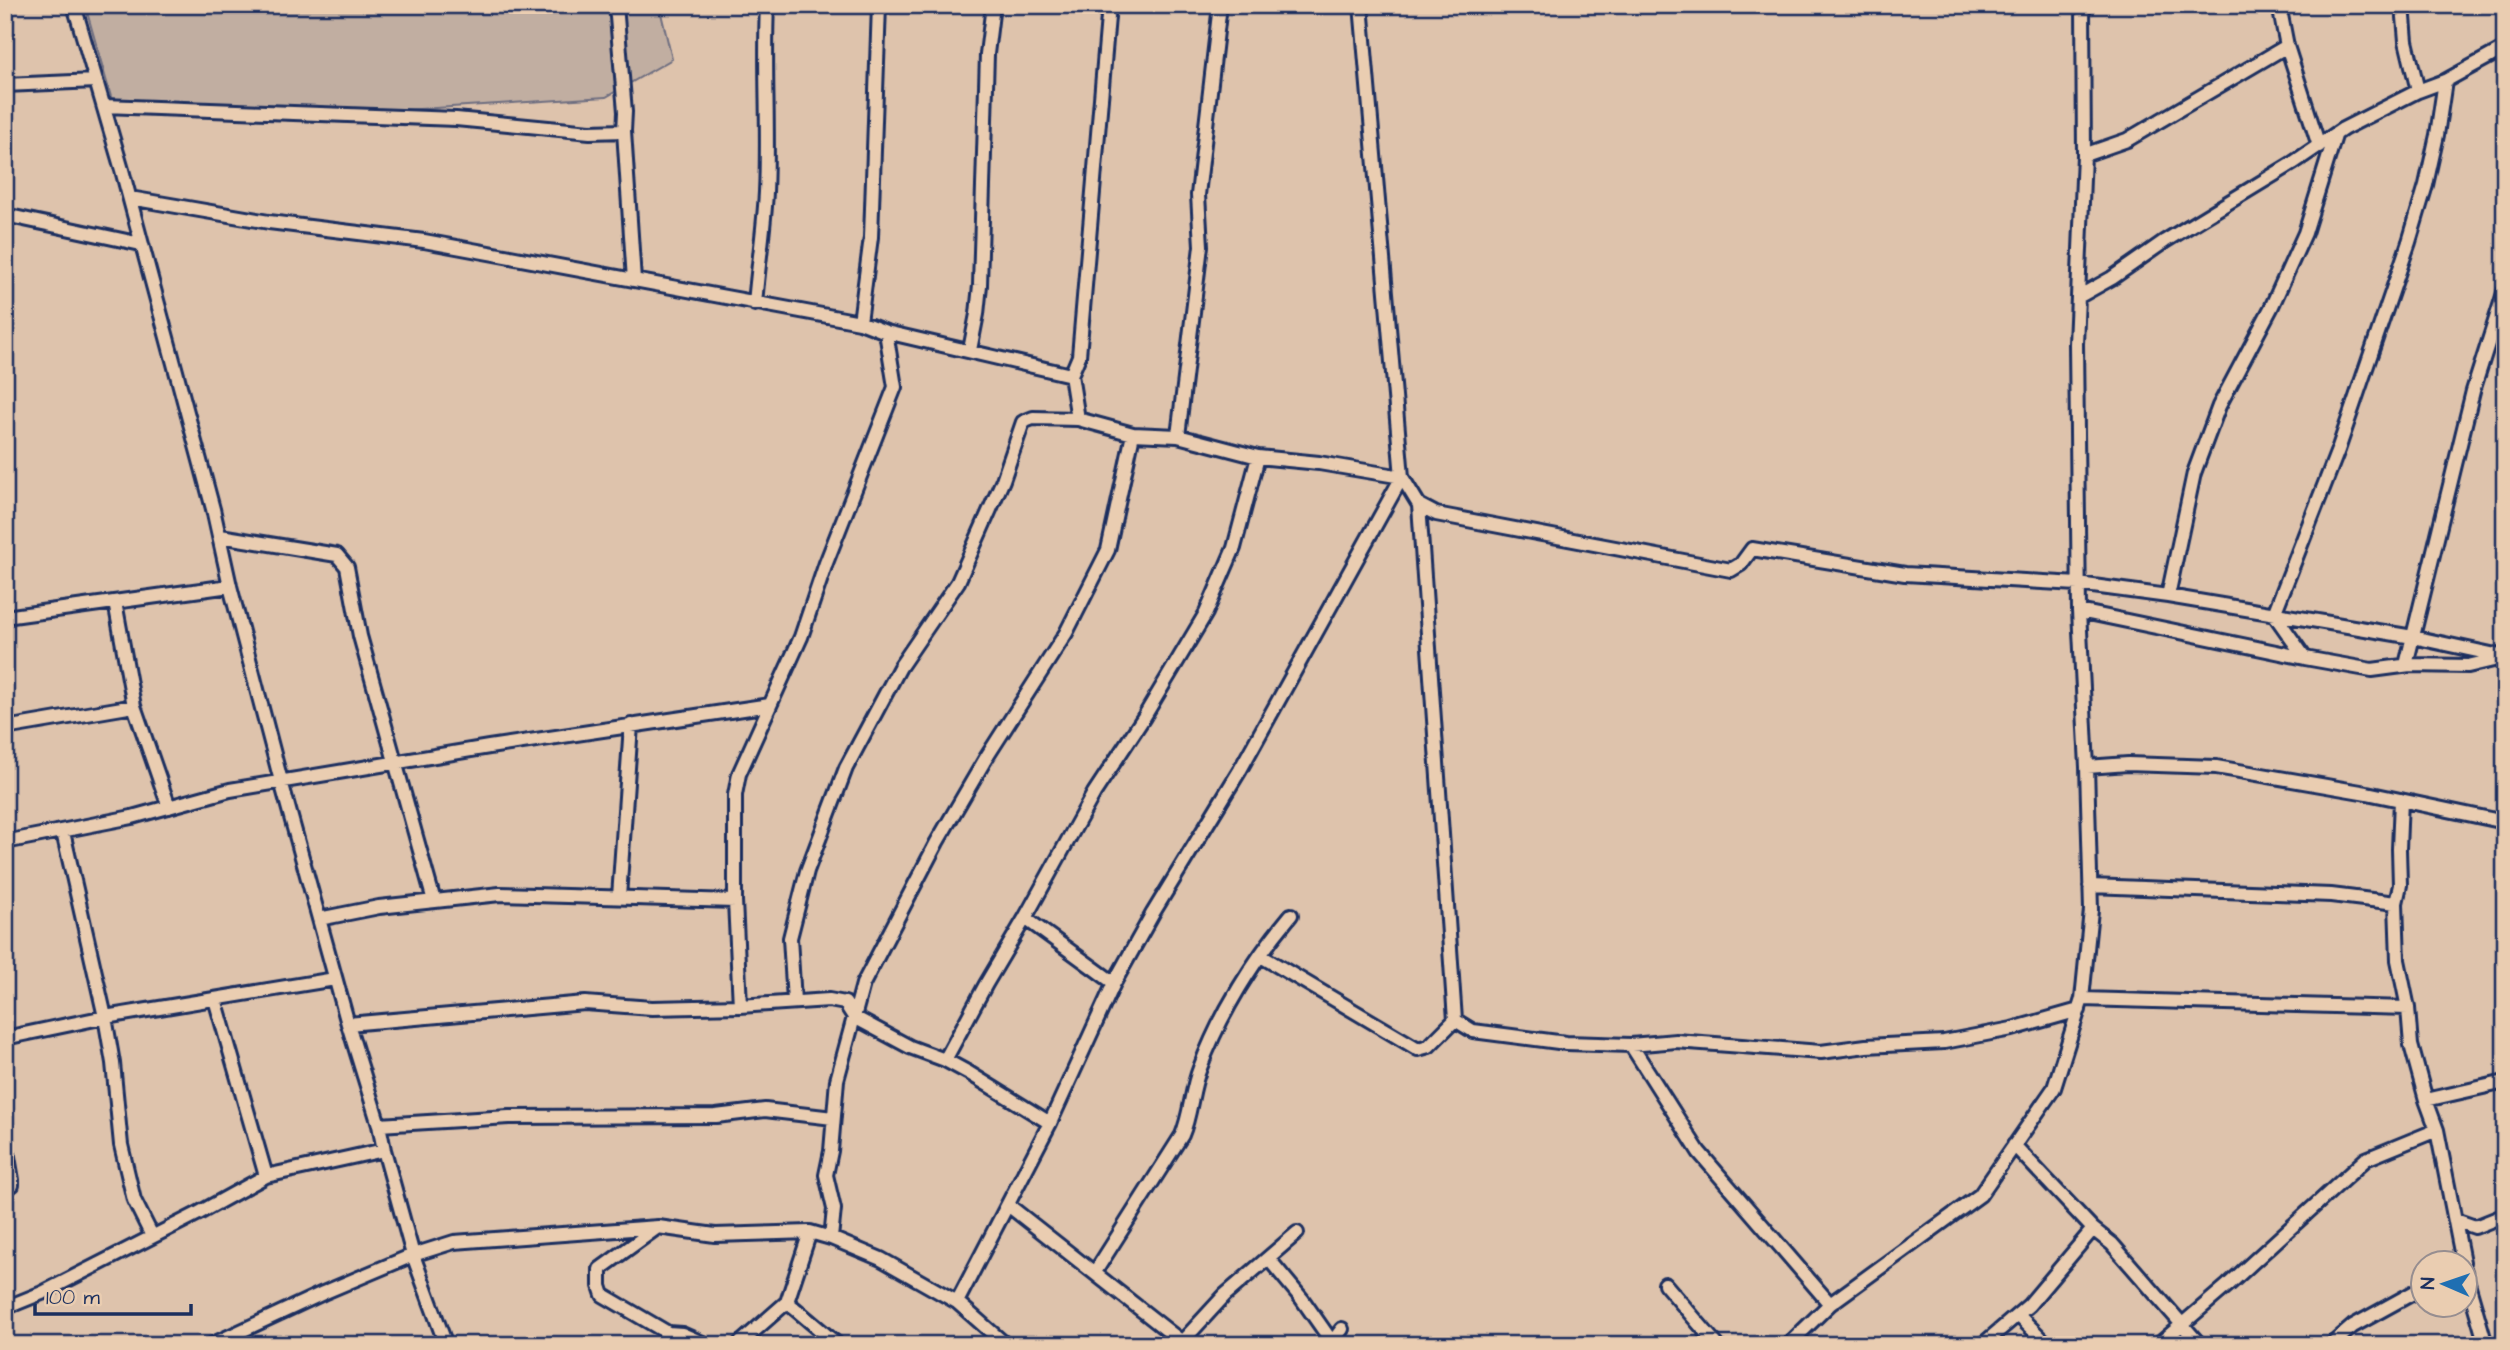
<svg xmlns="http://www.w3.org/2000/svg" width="2510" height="1350" font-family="'Architects Daughter',sans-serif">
<rect width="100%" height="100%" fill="#dec3ac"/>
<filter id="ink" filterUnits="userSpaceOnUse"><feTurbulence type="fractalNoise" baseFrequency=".0143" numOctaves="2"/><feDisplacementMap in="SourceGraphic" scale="14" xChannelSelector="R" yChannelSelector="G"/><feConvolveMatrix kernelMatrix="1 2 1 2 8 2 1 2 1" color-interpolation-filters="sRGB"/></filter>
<g filter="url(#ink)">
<!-- green -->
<path fill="#c1aea1" stroke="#6e6e80" stroke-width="2" d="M85 5H659L672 59 606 97 325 115 115 111Z"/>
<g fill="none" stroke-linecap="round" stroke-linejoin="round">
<defs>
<path id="street" d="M74 5 122 170 213 509 230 586 281 781 348 1024 379 1125 384 1150 413 1255 446 1345
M1361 5 1402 477 1419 505 1436 514 1731 570 1741 564 1752 549 1905 574 2078 584 2168 596 2413 637 2505 657
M2279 5 2287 46 2319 146
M2403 5 2406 41 2418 91
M2445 81 2437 135 2426 185 2409 242 2338 450 2274 614 2305 658 2372 670 2410 665 2468 666 2502 658
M5 85 96 81
M104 106 456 119 590 132 624 131 625 112 616 5
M624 131 634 280
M2084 155 2127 140 2287 46
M130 198 269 222 424 241 860 322 886 332 1071 375 1078 419 1133 434 1178 436 1258 457 1319 463 1402 477
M5 215 141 244
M2078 297 2112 278 2165 241 2293 163 2343 129 2418 91 2445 81 2505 48
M755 304C758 267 764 229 766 192 769 130 764 68 767 5
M860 322 871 237 879 5
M886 332 895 387 826 563 801 637 739 774 735 795V901L740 1006 829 1000 845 1003 854 1017 910 1047 945 1060 969 1073 1050 1123
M970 350 977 314 980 285 987 54 993 5
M1071 375 1079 356 1109 5
M1178 436 1201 246 1198 195 1220 5
M1419 505 1455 1020
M220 536 337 555 347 567 360 636 434 901
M2168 596 2194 473 2219 406 2271 308 2305 233 2335 136
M115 602 134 706 169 807
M2079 611 2305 658
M5 617 230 586
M2406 665 2473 391 2505 290
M5 728 134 706
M2087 767 2128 764 2216 767 2367 793 2505 822
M63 832 105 1017 113 1063 121 1145 134 1200 152 1236
M5 842 132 817 230 790 489 747 770 705
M2090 886 2331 895 2396 903 2400 885 2399 849 2401 800
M619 897 631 725
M2396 903 2398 960 2408 1008 2411 1045 2426 1100 2437 1130 2463 1262
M1025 918 1114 983
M319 919 379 907 500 894 735 901
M1261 956 1418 1049 1429 1046 1455 1020 1473 1031 1566 1043 1631 1045 1676 1041 1821 1052 1866 1046 1944 1042 2012 1029 2079 1010
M215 999 266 1176
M2082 999 2408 1008
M794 1001 790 938 807 871 846 768 900 667 958 582 1003 480 1023 422 1033 418 1078 419
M348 1024 585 1003 652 1008 740 1006
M5 1038 105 1017 335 979
M1631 1045 1699 1152 1830 1304
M945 1060 986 984 1025 918 1094 793 1144 717 1206 613 1234 548 1258 457
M2426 1100 2505 1082
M379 1125 509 1117 716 1116 765 1110 833 1118
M5 1139 12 1180V1185L5 1189
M1008 1205 1182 1342
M2455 1220 2475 1227 2505 1215
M658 1227 600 1269V1286L603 1295 668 1333 682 1334 707 1345
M2093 1229 2112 1244 2200 1345
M831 1238 834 1209 826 1175 831 1151 837 1080 863 984 937 842 986 758 1066 633 1108 550 1133 434
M1268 1258 1302 1299 1332 1342
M2464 1269 2486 1345
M1095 1272 1182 1135C1191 1114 1191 1090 1200 1068 1220 1014 1254 959 1291 915
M1665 1284 1717 1345
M787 1302 838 1345
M957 1302 1050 1123 1114 983 1153 913 1240 770 1402 477
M5 1308 42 1293 197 1214 266 1176 384 1150
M2018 1315 2048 1345
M211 1345 323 1293 413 1255 454 1242 658 1227 715 1235 810 1232 831 1238 881 1259 957 1302 1006 1345
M738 1345 787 1302 810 1232
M1179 1345 1225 1295 1297 1233
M1330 1345 1342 1329
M1788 1345 1830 1304 1980 1195 2054 1088 2082 999 2091 910 2087 767 2079 611 2076 344 2084 155 2083 5
M1982 1345 2029 1305 2093 1229 2014 1145
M2158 1345 2228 1285 2366 1159 2437 1130
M2331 1345 2353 1326 2422 1288"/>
</defs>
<!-- street casing -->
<use href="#street" stroke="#1b2f5e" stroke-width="18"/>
<!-- street -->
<use href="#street" stroke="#eacdb1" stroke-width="12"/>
</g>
</g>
<!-- margin -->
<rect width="2510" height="1350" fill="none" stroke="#eacdb1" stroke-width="28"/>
<rect x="14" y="14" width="2482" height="1322" fill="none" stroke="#1b2f5e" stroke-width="2.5" filter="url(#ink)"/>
<!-- north arrow -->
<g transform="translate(2444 1284) rotate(272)"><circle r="33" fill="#eacdb1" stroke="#978e90" stroke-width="2"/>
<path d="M0-5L12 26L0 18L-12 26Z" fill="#1f6fb2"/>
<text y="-10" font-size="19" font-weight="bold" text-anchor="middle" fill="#1b2f5e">N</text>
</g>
<!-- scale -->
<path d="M35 1304v10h156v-10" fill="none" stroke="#1b2f5e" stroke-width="3.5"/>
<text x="46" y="1304" font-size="21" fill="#1b2f5e" stroke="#eacdb1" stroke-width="5" paint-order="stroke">100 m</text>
</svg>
